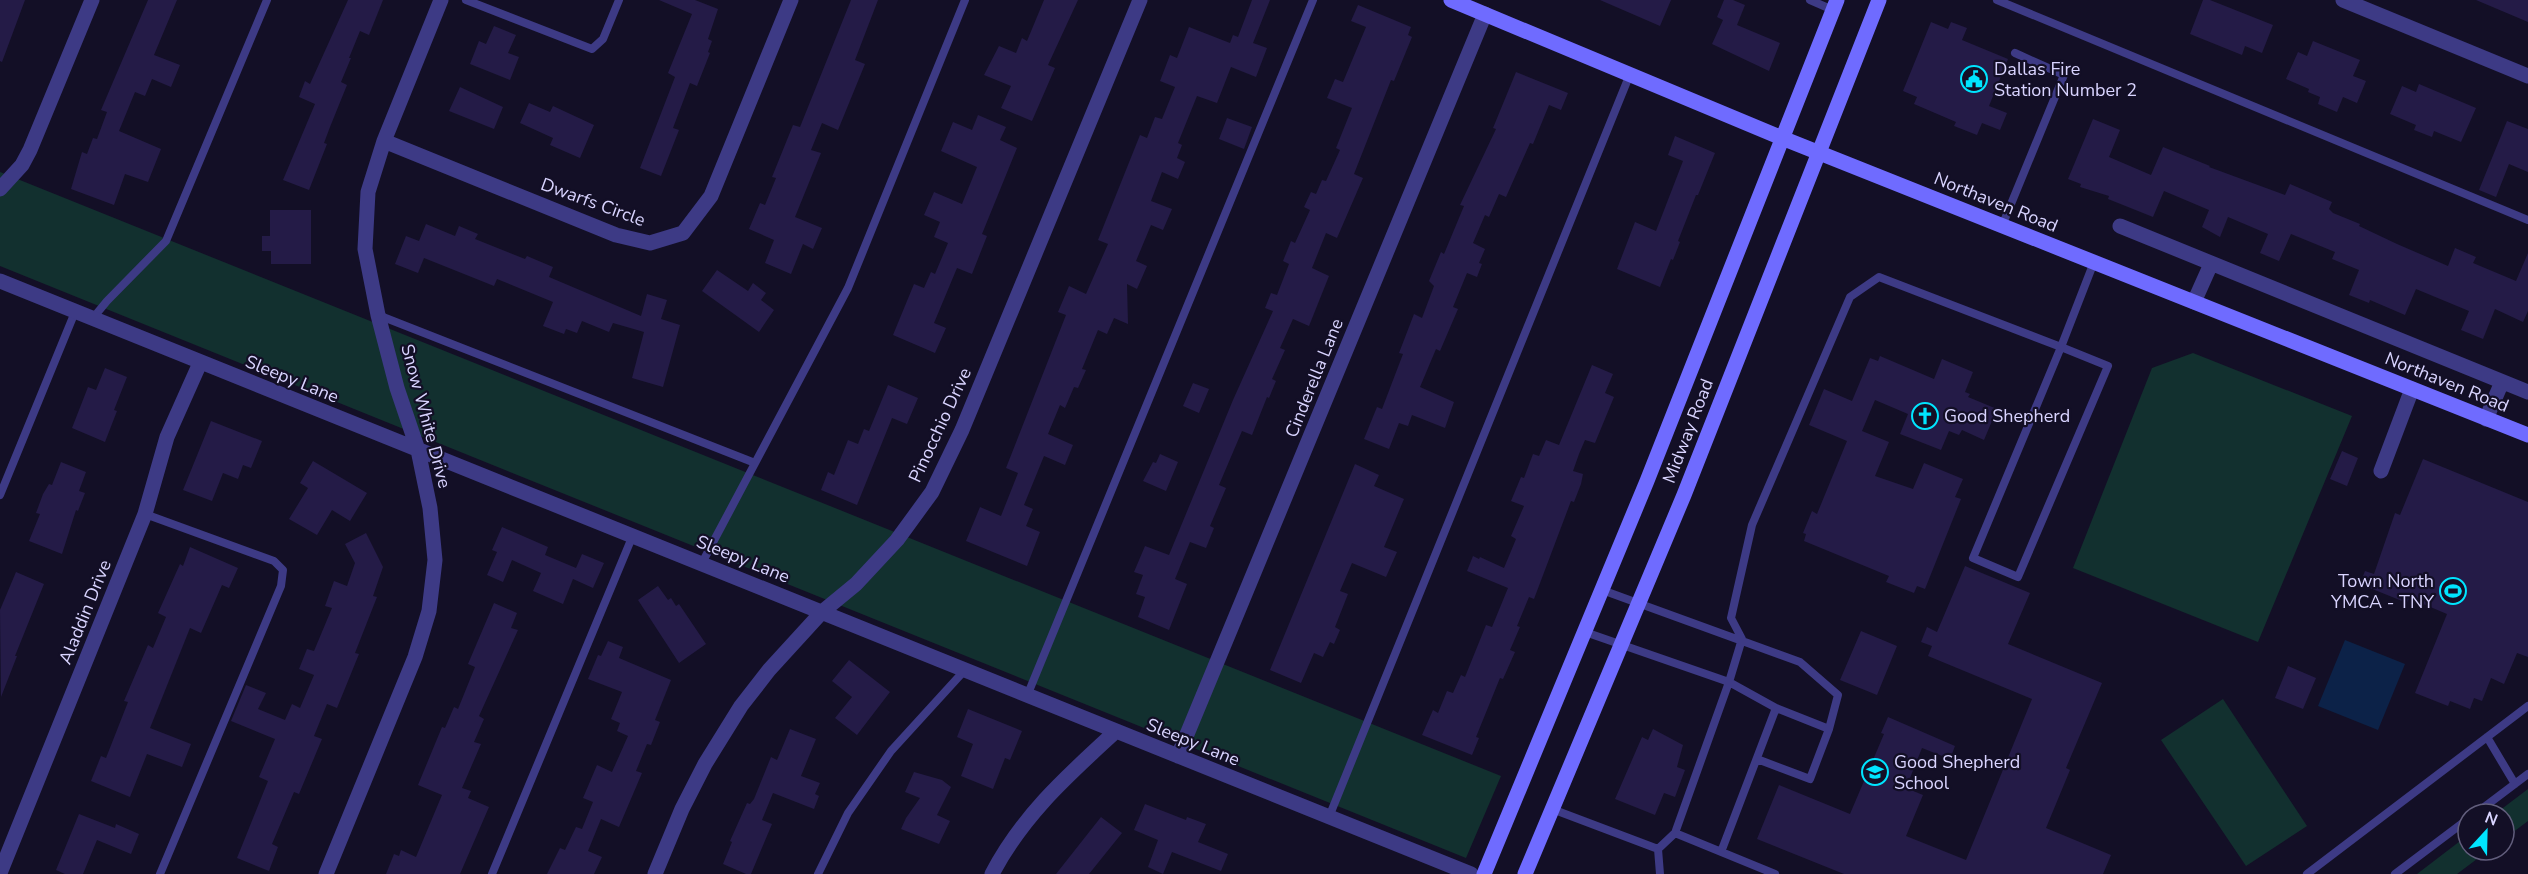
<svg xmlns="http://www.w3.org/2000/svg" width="2528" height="874" font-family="'Nunito Sans',sans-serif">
<rect width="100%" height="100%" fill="#130f26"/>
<!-- green -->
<path fill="#12302f" d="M0 172 1501 776 1466 858 0 266Z
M2193 353 2352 416 2258 642 2073 568 2152 368Z
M2223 699 2307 826 2246 866 2161 740Z
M2528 789V821L2504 839V814H2495Z
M2468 835V850H2489L2457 874H2417Z"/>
<!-- water -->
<path fill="#0c2248" d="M2345 640 2405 664 2378 730 2318 706Z"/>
<!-- building -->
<path fill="#241b47" d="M0 0H25L2 62 0 61Z
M148 0H177L154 55 180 65 171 87 152 79 145 96 135 92 119 131 161 149 148 182 125 174 114 205 71 189 82 152 87 154 93 138 97 139 107 112 101 110Z
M348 0H383L369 35 360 31 349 58H351L341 82 347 85 330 127 324 143 327 144 309 190 283 180 315 104 299 97 305 81 310 84Z
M659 0H695L718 9 708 39 712 41 708 52 710 53 697 86 690 83 673 128 679 130 661 176 640 168 675 77 668 73 692 14Z
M851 0H878L855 60 865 64 838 130 822 123 811 150 821 153 795 217 822 228 813 249 803 244 791 274 765 263 774 240 749 229 760 203 765 205 776 178 772 177 793 125 800 127Z
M1044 0H1078L1048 65 1055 68 1032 121 1001 108 1011 86 984 75 999 46 1016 53 1022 38 1027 41Z
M1252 0H1270L1253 43 1267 48 1256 77 1231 67 1217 103 1197 96 1178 143 1182 145 1177 158 1185 162 1178 179 1162 172 1151 201 1172 209 1163 230 1151 225 1136 261 1147 266 1137 289 1127 284 1128 324 1114 318 1107 334 1098 330 1082 369 1086 370 1078 388 1074 387 1065 408 1060 405 1048 434 1073 445 1065 465 1044 456 1024 505 1033 509 1026 526 1040 532 1027 566 966 541 980 507 1001 516 1018 473 1006 468 1066 315 1058 312 1069 286 1086 294 1108 244 1098 240 1140 135 1147 138 1155 117 1162 119 1175 87 1160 81 1170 55 1177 58 1189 27 1230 43 1233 35 1238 37Z
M1600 0H1671L1660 26Z
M1724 0H1733L1745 5 1737 25 1780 43 1769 71 1712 44 1723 20 1717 17Z
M2203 0H2210L2273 25 2262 53 2245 46 2242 55 2190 34Z
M2476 0H2528V22Z
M1358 5 1411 27 1408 35 1412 37 1394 81 1391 80 1354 174 1363 178 1337 238 1326 233 1312 268 1329 276 1309 326 1293 319 1280 348 1285 350 1272 379 1276 381 1269 398 1267 397 1252 435 1242 431 1219 485 1226 488 1210 526 1214 528 1206 548 1190 542 1175 579 1187 584 1169 630 1138 617 1145 597 1136 594 1143 575 1134 572 1145 546 1169 555 1233 400 1273 311 1265 308 1271 293 1277 295 1289 264 1283 261 1291 241 1295 243 1310 210 1304 207 1311 192 1316 194 1322 180 1326 181 1340 150 1336 148 1352 108 1327 98 1335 79 1343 82 1366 27 1351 21Z
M1931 22 1948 29 1951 22 1967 28 1962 40 2008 59 1989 106 2007 113 2000 130 1982 123 1977 135 1954 126 1956 122 1914 104 1917 97 1903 91Z
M494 26 516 35 508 53 519 57 510 80 470 64 479 41 486 44Z
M2313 41 2360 60 2353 76 2366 81 2357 103 2343 97 2337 112 2318 104 2320 97 2308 92 2309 89 2286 79 2298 52 2307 56Z
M1516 72 1568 93 1561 110 1549 105 1533 144 1530 143 1506 197 1499 194 1489 217 1485 215 1473 243 1485 249 1479 263 1482 264 1477 277 1467 273 1453 307 1458 309 1440 351 1436 349 1420 387 1454 402 1445 428 1412 415 1408 426 1399 423 1389 449 1364 439 1377 407 1382 409 1403 354 1399 353 1414 314 1422 318 1434 286 1429 281 1441 252 1444 254 1464 206 1460 205 1496 129 1493 128Z
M2419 84 2476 108 2461 142 2434 131 2432 137 2414 130 2416 125 2390 114 2402 86 2416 92Z
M460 87 503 107 494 129 449 111Z
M529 103 550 112 553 106 594 125 580 158 550 145 553 138 520 123Z
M978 115 1006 127 1000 140 1017 148 982 234 987 236 972 274 957 268 934 323 946 328 935 353 893 335 914 284 924 288 931 272 935 274 948 243 934 237 940 222 924 215 934 192 962 204 977 167 941 151 953 122 972 130Z
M1227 118 1252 127 1244 149 1219 139Z
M2093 119 2120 130 2109 157 2151 175 2163 147 2210 166 2209 167 2285 195 2290 184 2332 202 2329 209 2333 213 2360 224 2359 226 2397 244 2448 266 2455 248 2476 257 2473 263 2516 281 2528 253V311L2523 322 2495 309 2483 339 2461 330 2469 311 2416 289 2405 315 2370 300 2369 303 2349 295 2359 270 2332 259 2335 252 2291 234 2279 261 2260 253 2268 234 2228 217 2220 237 2202 227 2209 210 2164 191 2153 217 2108 199 2109 196 2080 187 2081 184 2068 179Z
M2507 121 2528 129V172L2509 164 2496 197 2479 190Z
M1675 136 1715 153 1698 195H1696L1678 241 1680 242 1673 260 1671 259 1660 287 1617 269 1635 222 1656 231 1683 161 1668 155Z
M270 210H311V264H271V251H262V236H270Z
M426 224 455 236 459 226 478 234 475 239 525 259 527 256 553 267 549 277 641 316 647 294 667 300 661 319 680 325 663 387 632 378 644 332 613 323 609 332 582 321 577 333 566 329 564 334 543 326 553 302 497 279 494 286 424 258 418 273 395 264 406 236 419 241Z
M717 270 748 291 753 283 766 293 761 300 774 310 759 332 702 291Z
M1880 356 1934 379 1942 359 1973 372 1965 392 1970 394 1968 397 1997 409 1984 440 1962 430 1959 435 1949 431 1941 450 1900 434 1908 414 1875 400 1862 431 1889 442 1875 476 1913 489 1924 463 1963 479 1955 497 1961 499 1925 589 1917 586 1914 593 1886 582 1889 576 1804 541 1806 534 1803 533 1812 511 1817 514 1847 441 1809 425 1824 389 1852 401 1870 358 1878 361Z
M1592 365 1613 374 1605 393 1614 397 1595 443 1585 440 1579 454 1573 471 1583 474 1581 484 1574 502 1571 501 1534 599 1529 597 1517 626 1520 627 1510 650 1515 652 1503 679 1500 678 1476 737 1479 738 1472 755 1422 735 1433 710 1438 713 1447 691 1453 693 1461 675 1465 677 1486 625 1492 627 1508 588 1467 571 1473 556 1479 559 1480 557 1504 568 1516 539 1511 536 1524 506 1511 501 1521 477 1524 478 1533 454 1539 456 1546 440 1559 445Z
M105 368 127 377 114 410 117 411 105 442 72 428 88 387 96 390Z
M1193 383 1209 389 1199 413 1183 406Z
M888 385 918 398 907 424 892 418 857 505 821 490 828 472 834 475 848 440 858 444 864 429 869 431Z
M211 421 262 441 251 468 243 465 238 479 223 473 212 501 183 490Z
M2342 451 2358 458 2347 486 2330 479Z
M1160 454 1178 462 1166 491 1143 481 1153 462 1156 463Z
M2423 459 2528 502V657L2517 653 2504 684 2491 678 2482 701 2474 698 2470 709 2450 701 2448 706 2415 693 2447 614 2409 598 2407 603 2360 584 2365 571 2374 574 2395 513 2400 515Z
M313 461 367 493 350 521 332 510 317 535 289 519 308 488 300 483Z
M61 462 86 472 79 491 85 493 78 511 76 510 62 554 29 541 40 514 36 513 43 494 49 484 52 485Z
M1355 464 1379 475 1374 486 1404 499 1384 547 1397 552 1386 577 1352 563 1340 591 1348 594 1335 627 1340 630 1334 644 1330 642 1323 657 1314 653 1301 683 1270 670Z
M502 527 548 547 545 555 576 568 582 554 604 563 593 588 573 579 563 604 533 591 541 573 512 560 503 582 487 575 497 552 492 550Z
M366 533 383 567 373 596 377 597 355 653 359 654 337 708 327 704 314 736 322 739 299 794 294 792 272 844 278 847 269 871 237 858 268 781 259 777 275 739 231 721 246 685 266 693 258 709 285 720 292 704 300 708 314 675 299 669 307 649 314 651 332 608 325 606 334 581 347 586 355 563 345 544Z
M190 547 238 568 229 588 222 585 201 633 190 628 150 728 191 744 182 767 147 754 130 797 91 781 101 756 106 758 128 702 124 701 148 645 153 648 166 617 158 613 180 564 183 566Z
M1965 566 2030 593 2008 644 2102 683 2066 768 2070 770 2046 828 2111 855 2103 874H1844L1757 839 1779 785 1850 814 1884 734 1881 733 1888 717 1955 746 1950 759 1922 748 1906 788 1923 795 1906 836 1966 860 2032 699 1928 656 1932 646 1921 642 1927 627 1937 632Z
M16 572 44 584 15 656H17L1 697 0 610Z
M658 586 668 600 671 598 676 606 679 604 706 644 679 663 638 600Z
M494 603 517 613 511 628 518 630 479 716 484 719 474 742 481 744 462 788 471 791 468 798 489 807 460 874H386L394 854 399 856 401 850 416 857 442 795 418 785 442 727 445 728 454 707 458 709 475 667 468 664Z
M1861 631 1897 646 1877 695 1840 680Z
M608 641 623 647 619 658 671 680 655 720 660 722 651 745 647 744 636 771 642 773 619 827 601 819 588 851 602 857 594 874H547L560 848 565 850 576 827 582 829 593 802 583 798 597 765 612 772 628 736 617 731 620 723 611 719 622 692 588 679 598 655 601 656Z
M849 660 890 692 857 735 835 718 852 697 832 681Z
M2288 666 2316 678 2303 709 2275 698Z
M968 709 1022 731 1010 760 1005 758 993 789 961 776 973 744 957 737Z
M790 729 816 739 801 776 820 783 815 794 819 796 814 809 773 793 762 820 772 824 751 874H746L723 864 732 842 730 841 747 803 750 804 754 799 771 757 777 760Z
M1653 729 1683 745 1677 767 1685 770 1675 797 1664 793 1655 815 1615 799 1642 737 1648 740Z
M914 772 942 780 951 787 937 815 950 821 939 844 901 829 906 818 920 798 905 792Z
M1145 804 1186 820 1187 817 1206 824 1198 842 1228 854 1221 871 1172 852 1163 874 1148 867 1158 840 1134 830Z
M79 814 115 828 116 824 139 834 131 854 97 840 83 874H65L56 870Z
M1101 817 1122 833 1089 874H1056Z"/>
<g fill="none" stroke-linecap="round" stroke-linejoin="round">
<!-- lane -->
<path stroke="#3d3a85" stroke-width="8" d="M466 0 592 49 603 39 619 0
M1810 0 1833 10
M1997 0 2528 220
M2002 226 2064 75 2015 53
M378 315 755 463
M93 318 107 301 166 241 267 0
M2061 347 2108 366 2018 577 1973 558Z
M0 495 75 312
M145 514 274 561 283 570 281 586 160 874
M702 563 848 288 965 0
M1602 590 1800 662 1838 695 1829 729 1776 708 1721 852
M1585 632 1729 682 1776 708
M1027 696 1313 0
M2487 737 2515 784
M1757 759 1810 779 1829 729
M1552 809 1658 849
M2475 814 2528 774
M1329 817 1630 74
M1675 833 1729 682 1742 639 1731 618 1752 525 1850 297 1879 277 2061 347 2094 262
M492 874 633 535
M818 874 848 813 891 751 964 671
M1660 874 1658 849 1675 833 1775 874
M2307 874 2528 706
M2395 874 2468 819"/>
<!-- street -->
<path stroke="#3d3a85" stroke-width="15" d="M2343 0 2528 76
M384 141 616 235 650 243 683 233 711 196 791 0
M0 189 22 165 30 150 92 0
M2120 226 2528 392
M0 281 1471 874
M2194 302 2211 264
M2486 419 2502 382
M2381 471 2412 389
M1178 756 1485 14
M0 873 145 514 167 437 200 363
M326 874 415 657 429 611 435 560 430 508 418 450 397 388 378 315 365 249 368 192 384 141 441 0
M655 874 682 809 705 764 741 706 769 670 822 612 856 584 897 540 932 492 962 430 1140 0
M992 874C1023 815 1067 776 1115 732"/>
<!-- secondary -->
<path stroke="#6f6bff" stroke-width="15" d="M1451 0 1782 138 2528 435
M1484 874 1647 481 1837 0
M1525 874 1684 495 1879 0"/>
</g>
<!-- icons -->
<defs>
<symbol id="civic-ring" viewBox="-11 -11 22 22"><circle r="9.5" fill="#130f26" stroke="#00e5ff" stroke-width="1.5"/><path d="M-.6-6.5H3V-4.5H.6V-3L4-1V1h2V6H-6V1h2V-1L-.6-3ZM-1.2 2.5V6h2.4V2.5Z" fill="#00e5ff"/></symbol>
<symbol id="church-ring" viewBox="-11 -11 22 22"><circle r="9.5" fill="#130f26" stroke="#00e5ff" stroke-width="1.5"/><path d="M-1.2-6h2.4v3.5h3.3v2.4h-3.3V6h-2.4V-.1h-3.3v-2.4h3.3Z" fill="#00e5ff"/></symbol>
<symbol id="stadium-ring" viewBox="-11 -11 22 22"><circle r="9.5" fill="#130f26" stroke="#00e5ff" stroke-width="1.5"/><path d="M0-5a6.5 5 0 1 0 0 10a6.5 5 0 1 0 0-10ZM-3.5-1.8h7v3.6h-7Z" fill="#00e5ff"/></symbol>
<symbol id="school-ring" viewBox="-11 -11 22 22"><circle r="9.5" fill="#130f26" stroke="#00e5ff" stroke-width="1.5"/><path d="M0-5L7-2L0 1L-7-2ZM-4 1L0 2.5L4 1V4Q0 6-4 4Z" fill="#00e5ff"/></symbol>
</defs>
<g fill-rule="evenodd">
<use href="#civic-ring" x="1959" y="64" width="30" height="30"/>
<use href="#church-ring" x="1910" y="401" width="30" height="30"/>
<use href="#stadium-ring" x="2438" y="576" width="30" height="30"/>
<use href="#school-ring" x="1860" y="757" width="30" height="30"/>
</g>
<g text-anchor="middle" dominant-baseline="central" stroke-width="4.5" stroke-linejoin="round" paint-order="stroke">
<!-- poi labels -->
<g font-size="18" fill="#d9d4ff" stroke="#130f26" text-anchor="start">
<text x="1994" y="69">Dallas Fire<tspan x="1994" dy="21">Station Number 2</tspan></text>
<text x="1944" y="416">Good Shepherd</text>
<text x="2434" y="581" text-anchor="end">Town North<tspan x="2434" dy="21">YMCA - TNY</tspan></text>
<text x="1894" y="762">Good Shepherd<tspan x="1894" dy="21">School</tspan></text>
</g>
<!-- street labels -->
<g font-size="18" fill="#d9d4ff" stroke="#130f26">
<text transform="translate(593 202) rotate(20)">Dwarfs Circle</text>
<text transform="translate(1996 202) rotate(22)">Northaven Road</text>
<text transform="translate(1314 378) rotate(-68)">Cinderella Lane</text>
<text transform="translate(292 379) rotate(22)">Sleepy Lane</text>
<text transform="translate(2447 382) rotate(22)">Northaven Road</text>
<text transform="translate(426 416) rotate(75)">Snow White Drive</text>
<text transform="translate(940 425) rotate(-65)">Pinocchio Drive</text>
<text transform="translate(1688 431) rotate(-69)">Midway Road</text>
<text transform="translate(743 559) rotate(22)">Sleepy Lane</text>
<text transform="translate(85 612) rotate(-68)">Aladdin Drive</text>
<text transform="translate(1193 742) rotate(22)">Sleepy Lane</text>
</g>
</g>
<!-- north arrow -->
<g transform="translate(2486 832) rotate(22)"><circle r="28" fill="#130f26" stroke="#625e7d" stroke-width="1.5"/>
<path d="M0-4.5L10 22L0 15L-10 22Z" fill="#00e5ff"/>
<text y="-9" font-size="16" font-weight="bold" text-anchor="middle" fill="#d9d4ff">N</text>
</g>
</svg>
